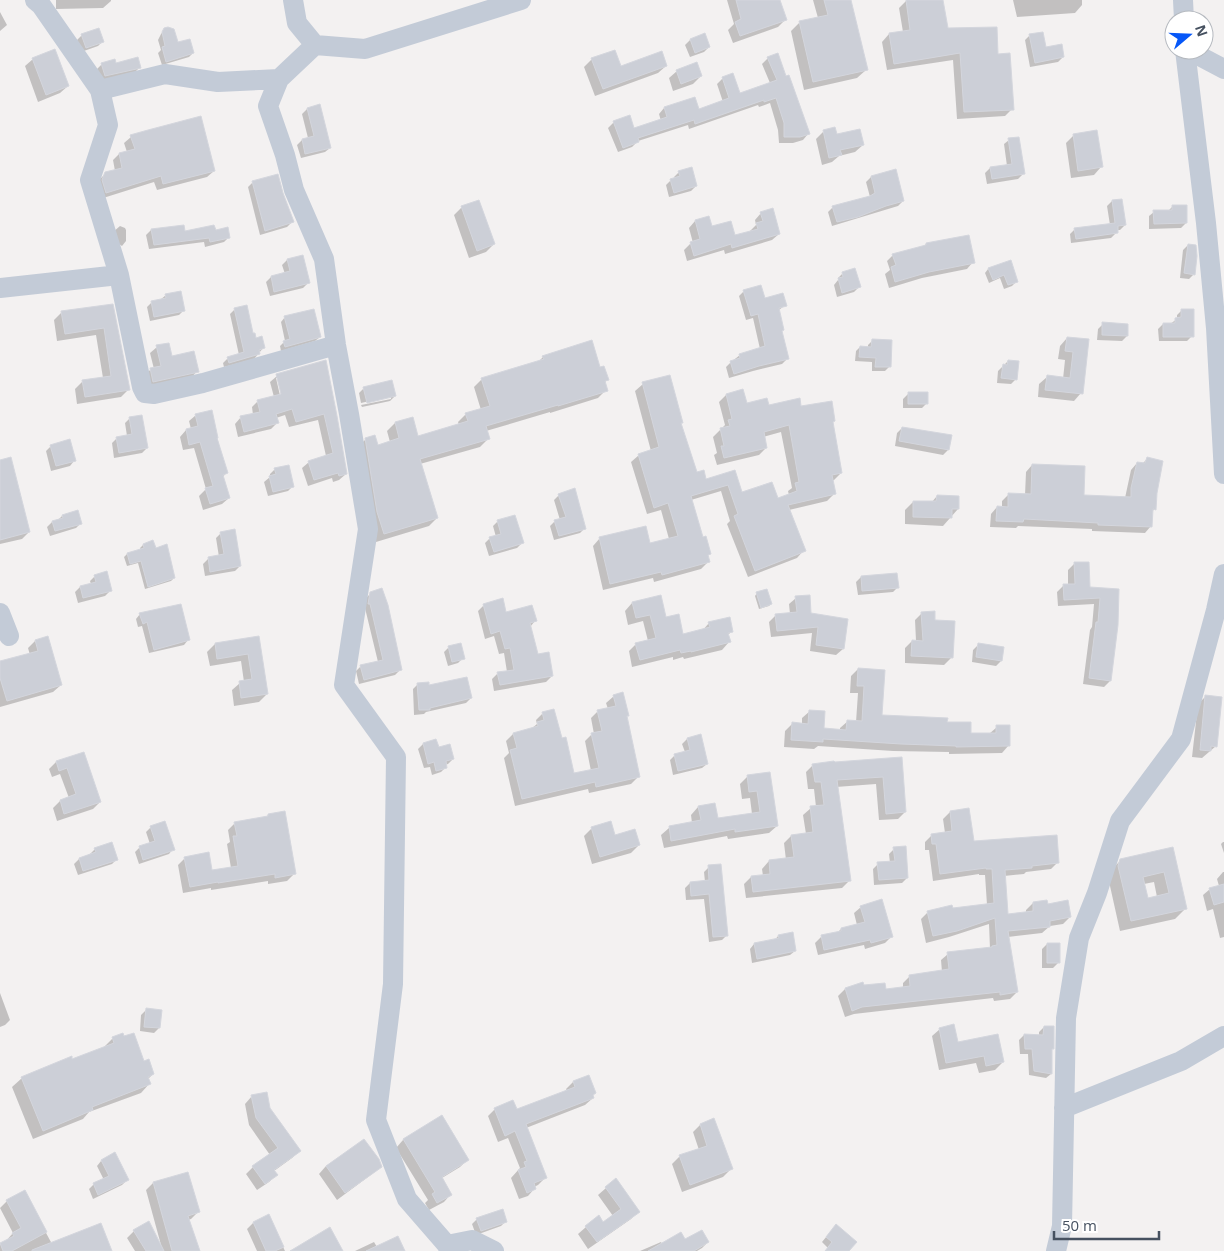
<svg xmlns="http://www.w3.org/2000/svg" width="1224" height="1251" font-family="'Open Sans',sans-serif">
<rect width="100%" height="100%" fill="#f3f1f1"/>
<!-- shadow -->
<path fill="#0003" fill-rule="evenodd" d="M56 0H111V1L103 8 56 9Z
M727 0H778L785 20 778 27 733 43 728 30 734 24Z
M813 0H850L866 70 857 78 804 90 791 31 800 22 818 18Z
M912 0H942L947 30 1012 109 1005 116 957 119 953 60 887 70 882 42 889 34 903 32 899 8 906 1Z
M1013 0H1082V5L1075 13 1017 17Z
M0 12 7 25 0 31Z
M165 29 177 44 193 53 189 57 162 65 158 53 161 50 158 40 161 34Z
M82 35 103 41 98 46 81 52 77 40Z
M705 35 709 47 704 52 690 57 685 45 690 40Z
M1030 35 1045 48 1063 57 1058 62 1030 67 1025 40Z
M768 58 808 134 803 140 793 143H779L778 130 770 103 759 107 758 105 689 129 688 125 638 141 632 147 618 152 608 128 614 122 634 129 661 121 659 114 664 108 698 110 723 102 717 84 722 79 733 75 739 95 770 83 762 64Z
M33 59 68 86 60 93 38 102 25 66Z
M592 59 620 68 666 66 658 73 595 96 584 67Z
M102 64 115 65 140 67 135 72 100 81 97 69Z
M677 71 701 76 693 84 673 91 669 78Z
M307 109 330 148 325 152 301 158 297 145 302 140 308 138 302 114Z
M824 131 836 136 863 145 855 152 839 156 832 162 822 165 816 139Z
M1074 135 1101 167 1094 175 1071 178 1066 143Z
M131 137 214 171 207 177 157 190 154 182 100 199 99 180 106 173 115 171 113 160 119 154 127 152 124 143Z
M1009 140 1023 174 1018 179 987 184 985 173 990 168 1007 166 1004 144Z
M895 171 903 201 898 206 832 226 828 212 833 207 870 197 866 182 871 177Z
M679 172 696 186 691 191 669 197 666 185 671 180 675 179 674 177Z
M253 182 292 222 287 227 260 235 248 187Z
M479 201 494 244 486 252 469 258 454 215 461 208Z
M1112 201 1125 225 1120 230H1117L1116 233 1111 238 1071 243 1070 234 1075 229 1110 225 1107 206Z
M1173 206 1186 223 1181 228 1149 229V216L1154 212 1168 211Z
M761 213 779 234 772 240 725 254 724 250 687 261 684 250 690 244 693 243 689 228 695 221 708 217 712 227 735 237 750 232V231L756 225 755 220Z
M120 226 125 228 126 230V241L122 246 116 242 113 232Z
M151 230 184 233 215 231 229 237 224 242 205 247 204 242 149 249 146 235Z
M926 244 973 262 967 269 922 278 889 288 885 274 890 270 887 261 893 255 924 246Z
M1188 245 1194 274 1189 279 1180 278 1183 250Z
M287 260 308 283 303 288 270 296 266 282 271 277 285 274 282 265Z
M1010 262 1016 282 1012 286 1004 289 1000 278 989 283 985 273 988 269Z
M843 273 859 287 854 292 837 297 834 285 838 280V278Z
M744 291 785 305 778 311 781 332 787 359 782 364 753 371 729 378 726 367 731 362 740 355 760 349 753 318 746 320 739 296Z
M166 295 184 310 179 315 150 321 147 307 152 302 160 300Z
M112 305 129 389 121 397 77 404 75 389 83 381 103 378 96 335 57 341 54 320 62 312Z
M235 309 255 339 264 347 254 359 224 367 223 363 228 358 239 355 230 314Z
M1182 310 1192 336 1187 341H1159L1158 329 1163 324H1170L1177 319V315Z
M285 317 320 337 315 341 281 351 280 346 285 341 281 322Z
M1103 324 1127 336 1122 341 1097 340 1098 329Z
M1067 338 1087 340 1081 393 1074 401 1038 397 1039 384 1047 377 1063 379 1065 360 1058 359 1060 346Z
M872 341 889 367 885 371H872V362L855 361 856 351 860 347H868V345Z
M157 347 171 357 197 371 191 378 147 388 144 376 151 369H154L150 353Z
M543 357 599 368 607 380 604 383 606 390 598 398 550 413V412L486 431 488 439 480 447 420 464 437 518 429 526 376 542 358 447 366 439 377 447 390 442 387 431 395 423 417 437 459 425 458 422 466 414 481 410 474 387 482 379 538 362Z
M1008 361 1016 379 1011 384 997 383 998 371Z
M325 362 346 474 339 480 333 482 332 478 308 486 302 468 309 462 326 456 318 420 289 427 285 415 276 418 277 423 271 429 238 437 235 424 241 417 253 415 252 407 258 401 274 397 270 382 277 376ZM276 378H278L284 400H281Z
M643 384 682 423 680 424 696 474 706 481 734 472 741 494 777 500 789 495 788 491 792 488 781 432 763 437 766 448 759 455 717 465 714 455 717 453 713 437 725 425 719 402 726 395 746 404 801 408 832 423 841 473 834 480 832 481 834 494 827 501 789 510 804 550 797 558 748 577 727 524 730 521 721 491 691 500 702 538 710 554 707 556 708 562 701 569 654 582 653 578 603 590 593 546 600 538 649 545 669 539 661 510 647 514 631 462 639 455 651 451 635 391Z
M364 388 395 396 390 401 362 407 361 405 391 399V396L361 403 359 393Z
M908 394 927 403 922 408H903V399Z
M196 415 217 437 226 473 223 477 229 498 222 504 203 510 199 496 206 489 194 448 183 450 180 437 186 430 191 429 189 421Z
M130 418 147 448 142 453 114 458 112 443 117 438 127 436 125 423Z
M902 428 948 450 943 455 895 446 897 433Z
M51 446 74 461 70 466 51 471 46 451Z
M1147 459 1155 493V509L1151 512V526L1145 533 1092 531V529L1018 526 1016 528 990 527 991 514 997 507 1002 508V501L1009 494 1025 495 1026 472 1032 465 1083 496 1125 498 1131 470 1137 463 1142 464Z
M0 461 29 532 22 539 0 544Z
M275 469 293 486 288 491 268 496 264 482 270 477V474Z
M559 495 585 528 580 533 554 540 550 526 555 521 560 520 554 500Z
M937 496 958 509 943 526 905 524V510L913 502 931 503Z
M62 516 81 523 76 528 50 536 47 527 52 522 58 520Z
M498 521 522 543 517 548 489 556 485 543 490 538 496 537 493 526Z
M221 533 240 566 235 571 205 576 203 564 208 559 219 557 216 538Z
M143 545 155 549 174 578 171 581 145 589 138 563 127 566 124 557 127 554 141 550 140 548Z
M1074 564 1088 588 1118 590 1110 681 1104 687 1083 684 1090 630 1092 627 1094 604 1058 606 1057 592 1064 585H1068V570Z
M95 576 110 591 105 596 78 603 75 592 80 587 91 584 90 581Z
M861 577 898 587 893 592 858 595 856 582Z
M371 593 400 670 395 675 359 684 356 671 361 666 378 662 365 608 366 598Z
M757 593 771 604 769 606 759 609 755 596Z
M660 597 665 619 682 635 702 631 709 623 732 631 728 635 729 642 722 650 684 659 683 657 673 660V657L632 667 629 651 636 644 648 641 643 621 628 625 625 611 632 603Z
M796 598 810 614 843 649 836 655 810 651 812 633 771 637 769 622 776 615 790 614 789 604Z
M484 605 505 614 535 621 530 627 537 656 552 676 546 682 494 691 492 679 498 673 507 672 504 653 499 654 494 636 485 639 478 611Z
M922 613 951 658 944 665 905 663V648L912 641H916L915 620Z
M140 614 188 640 184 645 149 653 142 626 138 627 136 619Z
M258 638 267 694 259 702 234 706 232 690 240 683 244 682 241 661 210 666 207 652 215 644Z
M35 641 61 685 53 692 0 707V662L30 655 28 648Z
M978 645 1001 661 996 666 972 662 973 650Z
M449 647 463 658 458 663 448 666 444 652Z
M858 669 881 716 946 724 970 735 989 734 997 727 1009 745 1002 753 949 754V752L893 751 818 746 814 749 784 747 785 731 792 724H802V718L810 711 823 729 840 730V728L848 721 856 722 858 693H850L851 676Z
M418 684 428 687 471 698 466 703 426 712 424 714 414 715 413 689Z
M614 696 626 717 638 777 631 784 589 793 588 789 515 806 504 758 509 753 506 741 513 734 531 729 537 724 536 720 543 713 573 775 591 771 585 741 592 734H594L591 718 598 711 608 709 606 703Z
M1206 696 1216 746 1202 758 1192 757 1198 704Z
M687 739 707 764 702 768 673 775 670 760 675 755 685 752 682 744Z
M436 741 438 749 453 759 448 764 445 765 446 767 441 772 432 775 430 767 424 768 418 749 423 744Z
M83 754 100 802 93 809 57 821 53 808 60 801 69 798 60 774 52 777 49 769 56 762Z
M901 759 905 812 898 819 879 820 876 784 836 787 849 881 842 888 746 898 744 884 751 877 763 876 762 869 769 861 786 860 784 843 791 836 806 834 803 815 811 808 816 807 814 789H808L806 772 813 765Z
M769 773 777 826 769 833 728 839 727 836 664 848 661 835 669 828 692 823 691 815 698 807 717 819 752 814 750 798 742 799 740 784 748 776Z
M950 812 973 842 1058 862 1051 869 1026 872 1024 874 1004 876 1007 915 1026 913V910L1033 903 1047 905 1070 917 1063 924 1050 926 1042 933 1008 937 1017 992 1010 999 994 1001 993 998 854 1014 845 1017 838 996 845 989 862 984 863 986 884 990 903 988V983L910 976 942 972 941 960 948 954 990 949 989 924 949 937 926 943 921 919 928 912 987 905 985 875H979V874L933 881 929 850H925V842L932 835 945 833 943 819Z
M268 815 294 874 287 881 268 884V881L211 890V888L183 893 178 865 185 858 211 872 231 868 227 844 230 842 228 830 235 823 266 818Z
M151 827 173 849 169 854 139 864 135 852 140 847 150 844 146 832Z
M592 828 614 836 639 845 631 853 592 864 584 836Z
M1223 842H1224V853L1221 844Z
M1172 848 1186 908 1175 919 1120 931 1108 877 1110 871 1121 860ZM1154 882 1157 897 1147 899 1144 884Z
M95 849 117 859 112 864 78 875 74 864 79 859 90 854Z
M894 849 907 878 902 883 874 885 873 869 878 864 890 863 889 854Z
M709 867 727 935 722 940 709 942 704 899 686 900 685 888 690 883 705 882 704 872Z
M1223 872H1224V937L1220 938 1213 909 1207 911 1203 895 1210 889 1219 886 1217 879Z
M861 907 892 936 885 943 865 949 864 945 818 955 815 943 822 936 837 933 841 929 857 925 854 913Z
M778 936 795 951 790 955 752 963 750 949 754 944 774 941Z
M1047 944 1058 963 1053 968H1042V949Z
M0 993 10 1020 5 1025 0 1027Z
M146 1010 159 1028 154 1033 140 1031 141 1015Z
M1044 1027 1051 1050V1074L1046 1078 1029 1075 1028 1054H1020L1019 1040 1024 1035 1039 1036V1032Z
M940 1029 957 1044 1003 1062 995 1070 979 1073 976 1063 939 1070 932 1036Z
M122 1035 153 1074 148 1079 150 1083 141 1093 89 1112 83 1119 33 1139 12 1087 22 1078 103 1048 112 1039Z
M573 1082 592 1096 593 1098 585 1105 526 1128 545 1178 538 1185 534 1187 535 1188 528 1196 519 1199 511 1178 520 1168 508 1138 498 1142 488 1116 495 1109 516 1111 567 1091 566 1089Z
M252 1096 269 1109 299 1151 292 1158 274 1171 276 1175 269 1182 257 1190 246 1174 253 1167 270 1155 249 1125 245 1104Z
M441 1117 467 1160 460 1167 442 1178 451 1194 444 1202 429 1210 425 1203 428 1200 396 1148 403 1140Z
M700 1125 731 1169 723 1177 682 1192 672 1164 680 1156 699 1150 693 1132Z
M364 1141 380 1167 372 1174 337 1200 319 1174 326 1166Z
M101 1161 127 1180 122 1185 93 1199 89 1189 94 1184 104 1180 97 1166Z
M153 1183 198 1212 191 1219 188 1220 197 1251H135L127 1238 134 1231 160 1246 161 1245 146 1190Z
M606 1188 638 1211 631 1219 588 1249 578 1234 586 1227 603 1223 613 1216 598 1195Z
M24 1192 52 1244 111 1251H0V1244L5 1242 13 1233 0 1208 7 1201Z
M268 1216 285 1251H257L247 1229 253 1223Z
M477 1219 506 1221 501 1226 476 1235 472 1224Z
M831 1231 848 1251H826L828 1248 822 1242Z
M685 1241 708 1242 702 1248 697 1251H640L661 1242 662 1244Z
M374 1242 377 1247 404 1251H355Z"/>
<!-- building -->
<path fill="#cccfd7" stroke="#d4d6dd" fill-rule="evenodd" d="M736 0H780L787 20 740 36 735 22 741 19Z
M824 0H851L868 70 813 82 799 21 828 15Z
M906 0H943L948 28 997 27 998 54 1010 53 1014 110 964 112 960 53 894 64 889 33 910 30Z
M168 27 174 29 178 42 190 39 194 53 166 62 162 47 165 46 162 32 164 28Z
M99 28 104 42 86 48 81 34Z
M1043 32 1046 47 1062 44 1064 57 1035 63 1029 34Z
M705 33 710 47 695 53 690 39Z
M55 49 69 86 46 95 32 58Z
M615 50 621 66 662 51 667 66 603 89 591 58Z
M778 53 786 76 789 75 810 134 800 137H784V123L776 98 764 102V100L695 124 694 120 638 138 639 142 623 148 613 121 630 115 634 128 667 117 664 107 695 97 699 109 729 98 722 77 733 73 740 93 777 80 767 57Z
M138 57 141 68 105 76 101 63 115 59 116 63Z
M697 62 702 76 681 84 676 70Z
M320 104 331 148 305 154 302 139 314 136 307 108Z
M201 116 215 171 163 184 161 176 106 193 102 180 105 172 122 168 119 153 135 149 130 135 148 130Z
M835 127 837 134 860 129 864 145 840 150 842 155 829 158 823 130Z
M1097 130 1103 167 1078 171 1073 134Z
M1019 137 1025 174 992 179 990 167 1012 164 1008 138Z
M692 167 697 186 674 193 670 179 680 176 678 171Z
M896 169 904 201 886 206 858 217 837 222 832 206 870 196 875 193 871 176Z
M278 174 283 193 294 222 265 231 252 181Z
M1122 199 1126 225 1118 226V233L1076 239 1074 228 1115 223 1112 200Z
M479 200 495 244 477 251 461 206Z
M1172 205H1187V223L1154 224 1153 210H1172Z
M773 208 780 234 732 248 731 244 694 256 690 242 700 239 695 220 709 216 712 226 731 221 735 235 758 229 756 223 763 221 760 212Z
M184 225 185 231 214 225 216 230 228 227 230 238 210 242 209 238 154 245 151 229Z
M969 235 975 263 929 272 895 282 891 267 896 265 892 254 926 245V243Z
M1188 244 1196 245 1197 256 1195 275 1184 273Z
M303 255 310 283 274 292 271 276 290 271 287 259Z
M1011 260 1018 282 1008 285 1004 275 993 280 988 268Z
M855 268 861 287 842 293 838 278 843 277 842 272Z
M761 285 765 298 783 293 787 306 779 308 784 330 782 331 789 359 759 366 734 374 730 361 740 358 739 354 765 346 758 314 751 316 743 290Z
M181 291 185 311 154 317 151 301 166 298 165 294Z
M113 304 130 390 85 397 82 380 111 376 104 328 65 334 61 311Z
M247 305 253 333H255L256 338 262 336 265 348 259 350 260 354 229 363 227 357 244 352 234 308Z
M314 309 321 337 285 347 283 341 290 339 284 316Z
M1181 309H1194V337H1163V323H1175V318L1181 317Z
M1102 322 1128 324V336L1102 335Z
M1067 337 1089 339 1083 394 1045 390 1047 375 1070 378 1073 352 1065 351Z
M872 339 892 340 891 367H875L876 358 859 357 860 346 871 347Z
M592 340 600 367 604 366 609 380 605 381 608 391 558 406V405L486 426 490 439 420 459 438 518 384 534 377 512 365 438 375 435 378 445 399 438 395 422 413 417 418 436 468 421 465 413 490 406 481 378 544 359 542 356Z
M169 343 172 356 194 351 199 372 153 382 150 368 161 366 156 345Z
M326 360 337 416 347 474 339 476 338 473 314 480 308 461 333 453 324 414 296 422 292 409 276 414 279 423 244 432 240 416 260 412 257 400 281 394 276 374Z
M1008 360 1019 361 1017 380 1001 378 1003 364 1007 365Z
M670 375 683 423H681L697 472 704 470 706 479 735 470 742 492 772 482 778 498 797 491 795 483 799 482 789 425 764 432 767 448 724 458 721 446H724L720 428 730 426 728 420 732 419 726 394 743 389 747 403 767 398 769 405 800 398 801 406 832 401 835 421 833 422 842 473 832 475 836 494 788 505 806 551 755 571 734 516 738 514 728 485 691 496 703 537 706 536 711 554 708 555 710 562 662 575 661 572 610 584 599 537 646 526 650 543 678 536 668 503 654 508 638 454 659 447 642 382Z
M392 380 396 396 367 403 363 387Z
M908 392H928V404H908Z
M212 410 218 438H217L228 473 223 475 230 498 210 504 205 488 213 486 200 442 189 445 186 429 198 426 195 414Z
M142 415 148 448 119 453 116 437 132 434 129 417Z
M902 427 952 435 949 450 899 441Z
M70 439 76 461 56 466 50 445Z
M11 457 30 532 0 540V460Z
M1147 457 1163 461 1157 493 1156 510 1153 509 1152 527 1098 525V523L1024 519 1023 522 996 521 997 506 1008 507V493L1031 494 1032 464 1085 466 1084 495 1131 497V488L1137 462 1145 463Z
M289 465 294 487 273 492 269 476 276 474 274 468Z
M575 488 586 529 559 536 554 520 566 517 558 494Z
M937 495 959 496V509H952V518L913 517V501H936Z
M78 510 82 524 55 531 52 521 63 518 62 515Z
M515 515 524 543 494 552 489 537 501 534 497 520Z
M235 529 241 566 210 572 208 557 224 554 220 532Z
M153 540 156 548 167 544 175 578 148 587 141 561 130 564 127 553 144 548 143 544Z
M1074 562H1089L1090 587 1119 589 1118 625 1111 681 1089 678 1096 622H1098L1100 598 1064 600 1063 584H1075Z
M107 571 112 591 83 598 80 586 96 582 94 575Z
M897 573 899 588 862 591 861 576Z
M382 588 388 605 402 670 364 680 360 665 383 660 370 604H368L370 592Z
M767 589 772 604 761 608 756 592Z
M661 595 666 617 679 614 683 634 710 627 708 622 730 617 733 632 728 633 731 642 691 652V651L681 653 680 650 640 660 635 643 656 638 650 615 636 618 632 602Z
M810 595 811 613 848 619 844 649 816 645 818 627 777 631 775 614 797 612 795 596Z
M503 598 506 612 532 605 537 621 530 623 538 654 549 652 553 676 500 685 497 672 514 670 510 648 505 649 500 631 491 634 483 604Z
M181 604 190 640 154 650 147 622 143 624 139 613Z
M935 611V620L955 621 953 658 911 656 912 640 923 641 921 612Z
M48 636 62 685 7 701 0 678V661L38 651 35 640Z
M259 636 268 694 241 698 239 681 252 679 248 654 217 659 215 643Z
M461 643 465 659 452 662 448 646Z
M978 643 1004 647 1002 661 976 657Z
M858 668 885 670 882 715 948 718 947 722H971V733H996V725H1010V746L956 747V746L901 744 823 739V742L791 740 792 722 808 724 809 710 825 711 824 728 846 730 847 720 862 721 864 686H857Z
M467 677 472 698 430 708V710H419L417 683 429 682V685Z
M623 692 629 716H627L640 777 596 787 595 782 522 799 510 750 517 748 513 733 538 726 537 722 544 720 542 712 554 709 562 738 566 737 574 773 599 768 591 733 602 731 597 710 616 706 613 695Z
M1205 695 1222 697 1217 747 1211 746V751L1200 750Z
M701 734 708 764 678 771 674 754 690 750 687 738Z
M436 739 439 747 450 744 454 759 446 761 447 768 436 771 434 762 428 764 423 743Z
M84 752 101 802 64 814 60 800 76 794 67 768 59 771 56 761Z
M902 757 906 812 886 814 883 777 837 780 851 881 753 892 751 876 770 874 769 860 794 857 791 835 813 832 810 806 824 805 821 782H815L812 764 834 761 835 762Z
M770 772 778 826 735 832V829L671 841 669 826 701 820 698 806 715 803 718 818 760 812 757 791 749 792 747 775Z
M969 808 974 841 1057 835 1059 863 1032 866V868L1005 870 1008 914 1033 911V902L1047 900 1048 904 1068 900 1071 917 1050 921V927L1008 931 1018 992 1000 995V992L862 1007 852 1011 845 988 863 982 864 985 885 983 886 989 910 986 909 975 949 969 947 952 992 947V946L997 945 995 918 957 931 933 936 927 911 952 905 953 908 994 903 992 869H986V868L940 874 936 844H932L931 834 952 831 950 811Z
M285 811 296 874 275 878V874L218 883V882L190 887 184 857 209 852 212 870 238 866 233 836H237L234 822 268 816V814Z
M165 821 175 850 143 860 139 846 155 841 150 826Z
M611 821 615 835 635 829 640 845 600 857 591 827Z
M112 842 118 860 83 871 79 858 96 852 94 848Z
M906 846 908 878 879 880 877 862 895 861 893 847Z
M1173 847 1187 909 1131 921 1118 866 1120 859ZM1164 872 1169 893 1148 898 1143 877Z
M721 864 728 936 713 937 709 894 691 896 690 882 709 880 708 865Z
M1224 884V902L1214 905 1209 888Z
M882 899 893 937 871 943 870 940 824 950 821 935 841 931V928L865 922 860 906Z
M793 932 796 951 757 959 754 943 779 938 778 935Z
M1047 943H1060V963H1047Z
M146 1008 162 1010 160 1028 144 1027Z
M954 1024 958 1042 998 1034 1004 1062 986 1066 984 1056 946 1063 939 1028Z
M1044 1026H1054V1049H1052V1074L1034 1071 1032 1049H1025L1024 1034 1043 1035Z
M123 1033 124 1036 134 1033 144 1061 149 1059 154 1074 148 1077 151 1084 92 1107 93 1110 43 1131 21 1077 72 1056V1059L114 1043 112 1037Z
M589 1075 596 1093 593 1095 594 1098 526 1124 547 1178 534 1183 536 1189 527 1193 518 1170 526 1167 524 1162 527 1161 515 1131 505 1136 494 1108 513 1100 517 1109 575 1087 573 1081Z
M267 1092 270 1108 301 1151 274 1170 278 1175 265 1184 252 1166 278 1148 256 1118 251 1095Z
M442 1115 469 1160 442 1177 452 1195 437 1203 432 1194 435 1192 403 1139Z
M714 1118 733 1169 690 1185 679 1155 707 1146 700 1124Z
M364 1139 379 1159 382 1167 345 1193 326 1166Z
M115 1152 129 1180 98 1195 93 1183 109 1176 101 1160Z
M188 1172 200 1212 188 1216 200 1251H172L153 1182Z
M616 1178 640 1212 597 1242 585 1226 599 1215 603 1222 621 1209 605 1187Z
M25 1190 47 1232 12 1251H3L0 1243 14 1236 12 1233 21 1228 6 1200Z
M503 1209 507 1222 481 1231 476 1218Z
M269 1214 284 1247 275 1251H266L253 1222Z
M149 1221 164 1251H146L133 1230Z
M101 1223 112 1251H32V1250Z
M836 1224 857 1242 849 1251H825L832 1242 826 1237Z
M330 1227 343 1251H290Z
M702 1230 709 1242 694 1251H648L681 1232 685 1239Z
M398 1236 405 1251H366Z"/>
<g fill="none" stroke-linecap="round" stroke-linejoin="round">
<!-- minor -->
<path stroke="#c3cbd7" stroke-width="20" d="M35 0 41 5 100 90 108 125 90 180 119 275 142 387 145 393 154 394 203 383 336 345
M293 0 297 23 315 45 365 49 521 0
M1183 0 1184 20
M1185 50 1206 223 1216 328 1224 474
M1188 50 1224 69
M279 79 268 106 285 155 294 190 324 259 336 345 349 414 368 529 344 685 396 757 393 984 376 1120 407 1199 447 1245 449 1251
M100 90 165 74 218 82 279 79 315 45
M0 288 119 275
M0 613 9 636
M1064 1108 1181 1061 1224 1036
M447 1245 472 1240 494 1251
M1056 1251 1062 1226 1066 1018 1079 938 1097 893 1120 821 1181 739 1216 610 1224 574"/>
</g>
<!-- north arrow -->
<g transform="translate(1189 35) rotate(71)"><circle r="24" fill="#ffffff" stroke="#b5b9bf"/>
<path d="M0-4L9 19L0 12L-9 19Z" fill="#0657f8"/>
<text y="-8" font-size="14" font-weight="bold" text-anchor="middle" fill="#465160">N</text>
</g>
<!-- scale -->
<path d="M1054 1231v8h105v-8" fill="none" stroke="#465160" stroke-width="2.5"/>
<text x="1062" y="1231" font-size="15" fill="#465160" stroke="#ffffff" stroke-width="4" paint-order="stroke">50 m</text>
</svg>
